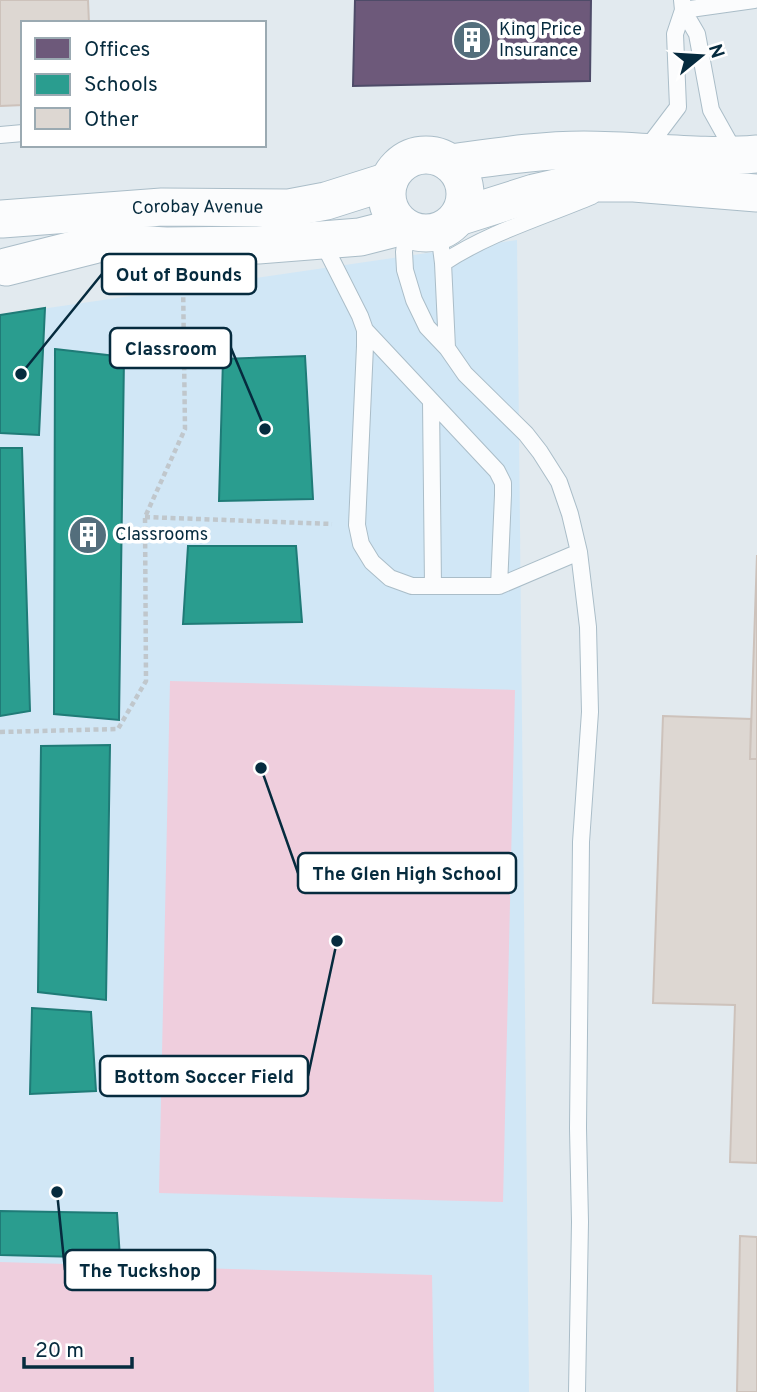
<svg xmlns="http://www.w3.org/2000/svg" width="757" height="1392" font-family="Overpass,sans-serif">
<rect width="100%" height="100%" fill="#e2eaef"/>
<!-- built -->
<path fill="#d1e7f6" d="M517 240 529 1392H0V315Z"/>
<!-- green -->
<path fill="#efcedd" d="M170 681 515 690 503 1202 159 1193Z
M0 1262 432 1275 434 1392H0Z"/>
<!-- offices -->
<path fill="#6d597a" stroke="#4e4b68" stroke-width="2" d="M355 0H591L590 81 353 86Z"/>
<!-- schools -->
<path fill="#2a9d8f" stroke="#1f7b77" stroke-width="2" d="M45 308 39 435 0 433V315Z
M55 349 124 357 119 720 54 714Z
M305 356 313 499 219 501 223 359Z
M0 448H22L30 711 0 716Z
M188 546H296L302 622 183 624Z
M110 745 106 1000 38 992 41 746Z
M32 1008 91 1012 96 1091 30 1094Z
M0 1211 117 1213 120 1258 0 1255Z"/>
<!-- building -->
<path fill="#ddd7d2" stroke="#cdc2bb" stroke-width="2" d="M0 0H88L89 23H23V105L0 106Z
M757 555V759H750Z
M663 716 751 719 750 759H757V1163L730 1162 735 1005 653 1003Z
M740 1236 757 1237V1392H737Z"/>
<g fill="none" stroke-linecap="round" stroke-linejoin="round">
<defs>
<path id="service" d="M682 0 683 10 697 34 711 110 735 153
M683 10 754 0
M0 135 23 133
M644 152 678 107 675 34 683 10
M407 228 404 252 405 270 414 300 427 327 447 348 465 374 526 434 540 452 559 482 570 514 579 552 588 627 590 712 581 842 578 1128 580 1222 577 1392
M439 232 443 263 447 348
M322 241 360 316 365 330V346L357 525 361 544 372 562 390 578 412 586H499L579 552
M443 263C488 233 542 217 592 196
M365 330 497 471 503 483V495L499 586
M431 401 433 586"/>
<g id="tertiary">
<circle cx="426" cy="194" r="39"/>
<path d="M450 163C495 157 539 150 584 150 642 150 700 159 757 154"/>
<path d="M458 217 534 193 577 183H634L757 193"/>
<path id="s1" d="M2 219 162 207 289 208 326 201 389 181"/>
<path d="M6 267 97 244 115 243 166 246 258 245 360 237 403 226"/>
</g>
</defs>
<!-- service casing -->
<use href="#service" stroke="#aabdc8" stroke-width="18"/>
<!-- tertiary casing -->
<use href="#tertiary" stroke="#aabdc8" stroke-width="39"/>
<!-- path -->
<path stroke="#c0c7cc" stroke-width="4.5" stroke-dasharray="5 3.5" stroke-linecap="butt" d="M145 517 332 524
M0 732 118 729 146 681 145 517 185 429 183 280"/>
<!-- service -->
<use href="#service" stroke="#fbfcfd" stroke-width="16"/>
<!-- tertiary -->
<use href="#tertiary" stroke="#fbfcfd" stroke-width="37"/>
</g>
<!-- icons -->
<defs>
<symbol id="building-disc" viewBox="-11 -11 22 22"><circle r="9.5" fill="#536e7c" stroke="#fff"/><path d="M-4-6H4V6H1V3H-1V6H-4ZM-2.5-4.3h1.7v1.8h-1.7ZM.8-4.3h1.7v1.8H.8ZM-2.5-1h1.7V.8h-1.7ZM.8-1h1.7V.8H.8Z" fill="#fff"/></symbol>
</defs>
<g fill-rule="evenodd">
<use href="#building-disc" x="450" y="18" width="44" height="44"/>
<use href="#building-disc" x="66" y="513" width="44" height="44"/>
</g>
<g text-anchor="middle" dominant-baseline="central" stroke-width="7" stroke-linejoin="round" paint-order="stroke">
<!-- poi labels -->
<g font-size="18" fill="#062b3e" stroke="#fff" text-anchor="start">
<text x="499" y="30">King Price<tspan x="499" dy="21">Insurance</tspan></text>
<text x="115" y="535">Classrooms</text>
</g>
<!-- street labels -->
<g font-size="18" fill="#062b3e" stroke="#fff">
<text stroke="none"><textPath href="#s1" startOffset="196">Corobay Avenue</textPath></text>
</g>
</g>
<!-- callouts -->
<path fill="none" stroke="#062b3e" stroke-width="2.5" d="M21 374L102 274M265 429L231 348M261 768L298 873M337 941L308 1076M57 1192L65 1270"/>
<g fill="#062b3e" stroke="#fff" stroke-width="2.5">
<circle cx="21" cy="374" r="7"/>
<circle cx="265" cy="429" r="7"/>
<circle cx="261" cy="768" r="7"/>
<circle cx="337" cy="941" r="7"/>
<circle cx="57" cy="1192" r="7"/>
</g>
<g fill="#fff" stroke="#062b3e" stroke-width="2.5">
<rect x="102" y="254" width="154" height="40" rx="7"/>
<rect x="110" y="328" width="121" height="40" rx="7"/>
<rect x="298" y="853" width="218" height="40" rx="7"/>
<rect x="100" y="1056" width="208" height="40" rx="7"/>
<rect x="65" y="1250" width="150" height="40" rx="7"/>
</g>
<g font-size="19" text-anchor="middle" font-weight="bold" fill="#062b3e">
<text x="179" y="281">Out of Bounds</text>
<text x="171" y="355">Classroom</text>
<text x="407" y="880">The Glen High School</text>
<text x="204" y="1083">Bottom Soccer Field</text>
<text x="140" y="1277">The Tuckshop</text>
</g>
<!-- legend -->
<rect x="21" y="21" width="245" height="126" fill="#ffffff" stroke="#9baab2" stroke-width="2"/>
<rect x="35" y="38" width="35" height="21" fill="#6d597a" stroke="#9baab2" stroke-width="2"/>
<text x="84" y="56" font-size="21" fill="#062b3e">Offices</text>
<rect x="35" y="74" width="35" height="21" fill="#2a9d8f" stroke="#9baab2" stroke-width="2"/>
<text x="84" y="91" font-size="21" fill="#062b3e">Schools</text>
<rect x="35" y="108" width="35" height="21" fill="#ddd7d2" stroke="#9baab2" stroke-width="2"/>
<text x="84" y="126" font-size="21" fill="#062b3e">Other</text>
<!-- north arrow -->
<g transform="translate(701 56) rotate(72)" stroke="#ffffff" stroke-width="5" paint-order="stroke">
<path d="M0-5L12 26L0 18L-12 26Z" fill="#062b3e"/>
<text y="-10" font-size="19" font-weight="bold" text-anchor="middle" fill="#062b3e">N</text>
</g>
<!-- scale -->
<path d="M24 1357v10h108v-10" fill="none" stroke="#062b3e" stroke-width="3.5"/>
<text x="35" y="1357" font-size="21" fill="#062b3e" stroke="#ffffff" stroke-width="5" paint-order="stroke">20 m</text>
</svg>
